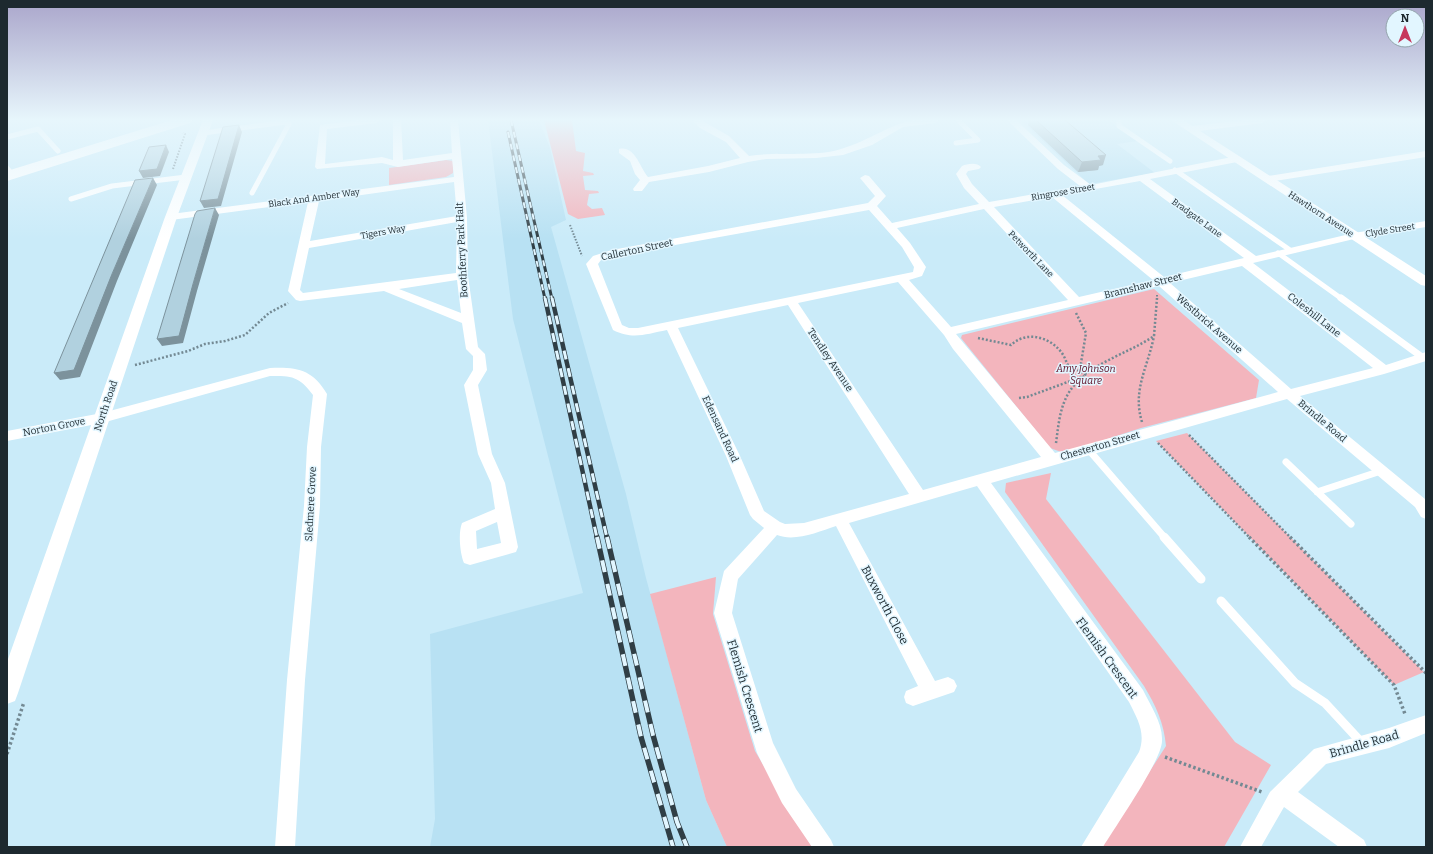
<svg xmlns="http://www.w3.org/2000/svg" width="1433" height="854" font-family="Bitter,serif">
<rect width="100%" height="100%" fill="#caebf9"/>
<!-- built -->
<path fill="#b8e1f3" d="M488 120H539L550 148 566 220 551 227 626 494 646 578 706 800 727 847H430L435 819 430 634 583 593 513 319Z
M1020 120H1108L1138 141 1117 144 1155 173 1089 184Z"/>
<!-- green -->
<path fill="#f3b5bd" d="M544 120H572L576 151 585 153 583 171 593 173 594 175 583 176 585 190 598 191 599 193 589 194 587 205 592 209 602 208 605 215 578 219 568 214Z
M446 160 453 161V173L446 177 389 185V168Z
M1154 289 1259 380 1256 398 1141 428 1064 453 1050 448 961 338 962 335Z
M1187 433 1424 672 1394 685 1156 441Z
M1051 473 1046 499 1235 742 1271 765 1224 847H1101L1166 746C1164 723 1156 706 1144 686L1005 492 1006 483Z
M716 577 713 614 755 751 812 847H727L706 800 650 594Z"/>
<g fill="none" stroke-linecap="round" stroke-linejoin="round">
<!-- path-far2 -->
<path stroke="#738993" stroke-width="2" stroke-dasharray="1.5 1.5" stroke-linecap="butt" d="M173 169 185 134 183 133
M570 225 582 256
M1157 295V299"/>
<!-- path-far1 -->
<path stroke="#738993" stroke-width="2.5" stroke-dasharray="2 2" stroke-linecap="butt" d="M1076 313 1086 333 1081 363 1086 374
M978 338 1011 345C1030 327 1061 341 1067 364L1086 375
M135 365 188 351 205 344 225 341 245 335 269 313 288 303
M1019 398 1027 397 1084 376
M1142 422C1132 390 1148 367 1154 336
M1189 435 1291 538
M1056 443C1058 429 1059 414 1065 400 1080 365 1125 356 1154 336L1157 298
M1158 443 1250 538"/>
<!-- path -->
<path stroke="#738993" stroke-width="3.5" stroke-dasharray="2.5 2.5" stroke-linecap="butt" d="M1249 537 1394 685 1405 714
M1290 537 1426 673
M7 754 24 702
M1165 757 1262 792"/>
<!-- service-far2 -->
<path stroke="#fff" stroke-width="5" d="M1119 120V126L1170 161
M203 133 286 122 289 124 252 193
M7 137 38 129 58 151
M956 143 978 140 958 120
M7 168 12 174
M1175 170 1290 250
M71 199 112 186 186 177
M1278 253 1342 299"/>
<!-- service-far1 -->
<path stroke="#fff" stroke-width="7" d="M1341 298 1422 357
M1088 449 1165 538
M1286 462 1351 524
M1317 492 1381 471"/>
<!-- service -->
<path stroke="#fff" stroke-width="9" d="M1164 537 1201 579
M1221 601 1295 683 1325 703 1362 743"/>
<!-- minor -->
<path fill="#fff" fill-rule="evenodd" d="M360 120H381L377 123 327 129 325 164 382 157 393 160V120H401L403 160 452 153 450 120H458L467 218 468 276 478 347 485 354 487 370 478 385 492 454 505 483 518 547 516 552 470 565 464 563C460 554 458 533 462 523L495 509 491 483 478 454 464 385 473 370V356L466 349 462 323 384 291 300 301 296 300 288 291 308 202 171 220 166 217 171 214 454 177 452 159 398 167 382 163 317 169 315 167 320 125ZM454 182 457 216 310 241 319 201ZM457 222 456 273 303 293 300 290 309 248ZM457 280 461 313 399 289ZM497 522 501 543 477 549 476 531Z
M692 120H701L729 136 749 156C779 151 816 158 844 148 879 137 901 114 939 120L935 123 903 127 872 145 843 155 816 158 766 159 748 162 709 172 649 182 642 191H634L633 189 640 180 635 174 630 161 619 153V149C635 145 640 168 648 177L708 166 740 158 726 142 700 128Z
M1007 120H1016L1064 165 1091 185 1237 156 1240 157 1242 159 1237 162 1150 179 1256 256 1354 233 1426 221V227L1354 239 1253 263 1386 365 1426 352V361L1384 374 1300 396 1425 499 1426 519 1421 517 1415 507 1287 399 991 483 1143 690C1150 705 1163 723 1162 741 1162 760 1115 827 1103 847H1081L1139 752C1146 733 1138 720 1129 702L977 486 849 523 935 681 948 677 954 680 957 686 954 692 913 706 906 703 904 697 906 691 918 686 836 526C818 532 795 542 777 535L738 579 732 613 773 743 796 789 831 840 834 847H812L782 803 757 753 714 613 724 571 764 528 753 519 750 515 726 456 667 330C646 334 633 340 613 330L586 264 593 256 612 250 868 203 875 196 860 178 865 175 869 176 886 196 877 206 892 223 979 204 964 188 956 174 962 166C967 164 977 162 981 167L979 169 968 171 966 174 972 184 989 202 1080 186 1058 169ZM1140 181 1244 258 1164 277 1062 195ZM1052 197 1153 280 1079 297 994 207ZM984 209 1068 300 951 327 909 280 922 276 926 267 910 243 897 228ZM869 210 902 247 914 267 913 272 638 328H629L622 325 598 264 601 260 614 256ZM1242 266 1373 368 1291 389 1170 283ZM898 282 944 335 953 349 1041 457 923 490 798 303ZM1159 286 1278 392 1055 453 956 334ZM788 305 909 494 804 523 785 524 780 522 764 511 740 456 678 328Z
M1245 120H1267L1263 123 1191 132 1186 129 1191 126Z
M1426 151V157L1268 182 1263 179 1268 176Z
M270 368C297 367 312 369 327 394L321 447 320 506 305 680 295 847H275L287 680 304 506 307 447 313 395C299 376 292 376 270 376L102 423 7 441V431L102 413Z
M1426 715V733L1389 748 1326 764 1298 792 1364 840 1367 847H1339L1284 807 1261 847H1240L1270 792 1314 749 1389 728Z"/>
<!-- tertiary -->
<path fill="#fff" fill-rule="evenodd" d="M203 120H213L177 217 18 693 15 701 7 704V662L165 217Z
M1171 120H1183L1426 276V286L1421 285Z"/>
<!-- primary -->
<path fill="#fff" fill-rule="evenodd" d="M172 120H192L190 123 7 181V171Z"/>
<defs>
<path id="rail-far2" d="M511 120 552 299
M508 132 545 299"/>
<path id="rail-far1" d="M545 298 597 538
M552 298 607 538"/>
<path id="rail" d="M597 537 641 737 673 847
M607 537 653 735 677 822 687 847"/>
</defs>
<!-- rail-far2 casing -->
<use href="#rail-far2" stroke="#303e45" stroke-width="3"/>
<!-- rail-far1 casing -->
<use href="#rail-far1" stroke="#303e45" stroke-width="4.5"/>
<!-- rail casing -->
<use href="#rail" stroke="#303e45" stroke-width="5.5"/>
<!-- rail-far2 -->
<use href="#rail-far2" stroke="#e2f6ff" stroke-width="2" stroke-dasharray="6" stroke-linecap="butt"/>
<!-- rail-far1 -->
<use href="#rail-far1" stroke="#e2f6ff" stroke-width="3" stroke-dasharray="9" stroke-linecap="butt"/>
<!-- rail -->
<use href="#rail" stroke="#e2f6ff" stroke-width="4" stroke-dasharray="12" stroke-linecap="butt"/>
</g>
<!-- wall -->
<path fill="#98b4c0" d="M1029 120H1065L1103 165 1099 166 1098 170 1078 172 1028 125Z"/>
<!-- shaded-wall -->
<path fill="#7c929c" d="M239 125 242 132 221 206 204 208 200 201Z
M166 145 169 152 160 176 143 178 139 171Z
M1106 155 1103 165 1099 166 1098 170 1078 172 1082 162 1098 156Z
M153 178 157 185 117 281 80 377 60 380 54 373 112 274Z
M215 208 219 215 197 291 183 343 162 346 157 339 193 284Z"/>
<!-- building -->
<path fill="#b1d1df" stroke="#7c929c" d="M1036 120H1065L1106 155 1098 156 1101 160 1082 162Z
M239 125 218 199 200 201 223 127Z
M166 145 157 169 139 171 149 147Z
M153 178 112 274 74 370 54 373 135 180Z
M215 208 193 284 179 336 157 339 195 214 197 211Z"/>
<!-- sky -->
<linearGradient id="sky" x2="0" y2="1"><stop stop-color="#aaa6cb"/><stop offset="0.5" stop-color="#e7f6fc"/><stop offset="1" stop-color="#e7f6fc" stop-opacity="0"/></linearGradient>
<rect width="1433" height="239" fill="url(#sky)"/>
<g text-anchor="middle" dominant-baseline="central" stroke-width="3" stroke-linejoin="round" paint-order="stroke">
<!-- far-street labels -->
<g font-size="9" fill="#1d292f" stroke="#e2f6ff">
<text transform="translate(1063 192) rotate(-10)">Ringrose Street</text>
<text transform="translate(314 198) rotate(-8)">Black And Amber Way</text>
<text transform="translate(1321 214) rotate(33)">Hawthorn Avenue</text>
<text transform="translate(1197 218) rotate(36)">Bradgate Lane</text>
<text transform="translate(1390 230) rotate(-9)">Clyde Street</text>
<text transform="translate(383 232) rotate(-10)">Tigers Way</text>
<text transform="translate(1031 254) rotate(46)">Petworth Lane</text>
</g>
<!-- street labels -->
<g font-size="10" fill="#1d292f" stroke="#e2f6ff">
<text transform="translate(462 250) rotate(-93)">Boothferry Park Halt</text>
<text transform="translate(637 250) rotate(-12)">Callerton Street</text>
<text transform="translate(1143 286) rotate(-14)">Bramshaw Street</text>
<text transform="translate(1314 315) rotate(38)">Coleshill Lane</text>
<text transform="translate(1209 324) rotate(41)">Westbrick Avenue</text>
<text transform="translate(830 360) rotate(56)">Tendley Avenue</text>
<text transform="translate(106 406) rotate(-71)">North Road</text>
<text transform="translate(1322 421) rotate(40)">Brindle Road</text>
<text transform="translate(54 427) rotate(-11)">Norton Grove</text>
<text transform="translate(720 429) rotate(65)">Edensand Road</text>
<text transform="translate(1100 446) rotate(-16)">Chesterton Street</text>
<text transform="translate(311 504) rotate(-87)">Sledmere Grove</text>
</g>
<!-- park labels -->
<g font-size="10" font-style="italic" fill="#5e0d25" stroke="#e2f6ff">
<text x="1086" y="369">Amy Johnson<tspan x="1086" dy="12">Square</tspan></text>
</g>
<!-- near-street labels -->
<g font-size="12" fill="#1d292f" stroke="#e2f6ff">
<text transform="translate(885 605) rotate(62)">Buxworth Close</text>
<text transform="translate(1107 658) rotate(54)">Flemish Crescent</text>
<text transform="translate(745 686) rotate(73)">Flemish Crescent</text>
<text transform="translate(1364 744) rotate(-16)">Brindle Road</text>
</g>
</g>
<!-- border -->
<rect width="1433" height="854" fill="none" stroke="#1d292f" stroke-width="16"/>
<!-- north arrow -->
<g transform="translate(1405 28)"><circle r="19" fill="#e2f6ff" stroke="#93a4ac"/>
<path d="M0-3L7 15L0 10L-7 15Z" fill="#c6375c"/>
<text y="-6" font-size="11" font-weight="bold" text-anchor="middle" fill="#1d292f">N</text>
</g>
</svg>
